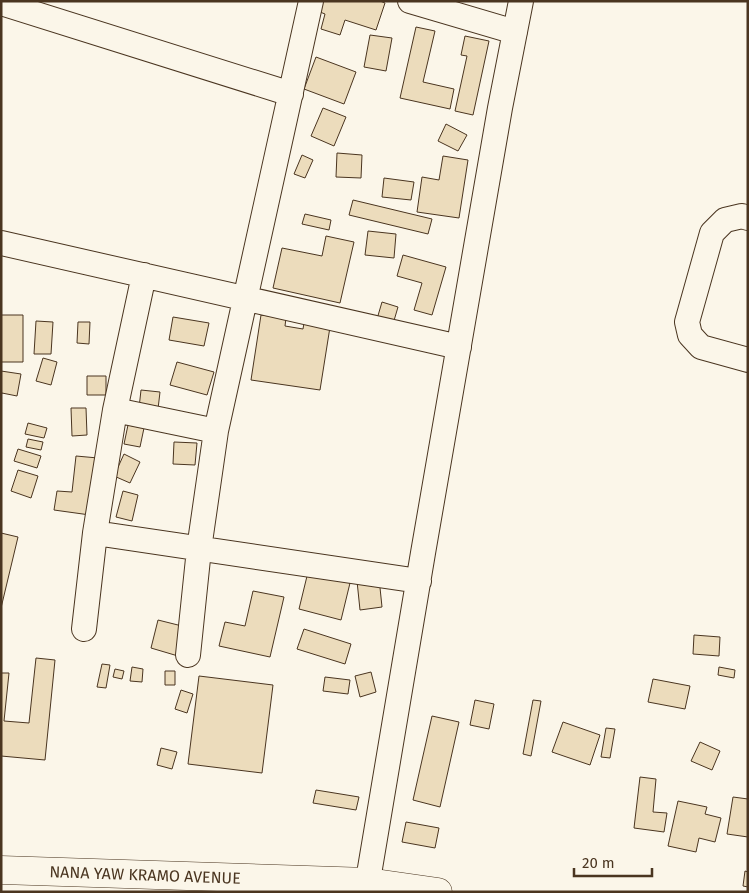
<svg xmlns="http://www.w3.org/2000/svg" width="749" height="893" font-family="'Fira Sans',sans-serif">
<rect width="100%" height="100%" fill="#fbf6e9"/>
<!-- building -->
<path fill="#ecdcbc" stroke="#4a3520" d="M323 1H380L385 3 376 30 345 20 340 35 321 29 325 14 320 12Z
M416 27 435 31 423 82 454 89 450 109 400 98Z
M370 35 392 38 386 71 364 67Z
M465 36 489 41 473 115 455 111 467 56 461 55Z
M316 57 356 72 344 104 304 89Z
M323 108 346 117 334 146 311 136Z
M446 124 467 135 458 151 438 141Z
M337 153 362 155 361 178 336 177Z
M302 155 313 160 305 178 294 174Z
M443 156 468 160 459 218 417 212 422 177 439 180Z
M384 178 414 182 411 200 382 197Z
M353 200 432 219 428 234 349 215Z
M305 214 331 220 329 230 302 224Z
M368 231 396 234 394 258 365 255Z
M326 236 354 242 340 303 273 288 282 248 322 256Z
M403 255 446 267 432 315 414 310 422 283 397 276Z
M382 302 398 307 393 324 377 319Z
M1 315H23V362H1Z
M261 315 286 318 285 326 303 329 304 323 330 327 320 390 251 380Z
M173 317 209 323 204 346 169 340Z
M36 321 53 322 51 354H34Z
M78 322H90L89 344 77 343Z
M43 358 57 362 51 385 36 381Z
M177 362 214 372 207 395 170 385Z
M1 371 21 374 17 396 2 393 1 396Z
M87 376H106V395H87Z
M141 390 160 392 158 409 139 408Z
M71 408H86L87 435 72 436Z
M28 423 47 428 44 438 25 434Z
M128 425 144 428 140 447 124 444Z
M28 439 43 442 41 450 26 447Z
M174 442 197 443 195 465 173 464Z
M18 449 41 456 37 468 14 461Z
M124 454 140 462 130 483 114 476Z
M76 456 98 458 90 515 54 510 57 491 72 492Z
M18 470 38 476 31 498 11 491Z
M123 491 138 495 132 521 116 517Z
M1 533 18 537 1 608Z
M308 572 350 583 341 620 299 609Z
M379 578 382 607 360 610 357 581Z
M253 591 284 597 270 657 219 646 225 622 245 626Z
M158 620 186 627 178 656 151 648Z
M304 629 351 644 345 664 297 649Z
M694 635 720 637 719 656 693 654Z
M36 658 55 660 45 760 1 756V673H9L4 721 29 723Z
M102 664 110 665 106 688 97 687Z
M132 667 143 669 142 682 130 681Z
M719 667 735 670 734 678 718 675Z
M115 669 124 671 122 679 113 677Z
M165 671H175V685H165Z
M371 672 376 692 360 697 355 676Z
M199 676 273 685 262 773 188 764Z
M325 677 350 680 348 694 323 691Z
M653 679 690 686 685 709 648 702Z
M181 690 193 694 187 713 175 709Z
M475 700 494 704 489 729 470 725Z
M533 700 541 701 531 756 523 754Z
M432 716 459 722 440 807 413 800Z
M563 722 600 735 590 765 552 752Z
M606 728 615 729 610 758 601 757Z
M700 742 720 751 712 770 691 761Z
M161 748 177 752 172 769 157 765Z
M640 777 656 779 653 812 667 813 664 832 634 828Z
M316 790 359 797 356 810 313 803Z
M733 797 748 799V837L727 834Z
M678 801 707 807 705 814 721 818 715 842 699 838 696 852 668 846Z
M406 822 439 828 435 848 402 842Z
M745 871 748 872V887L743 886Z"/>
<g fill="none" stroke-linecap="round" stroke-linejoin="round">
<defs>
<path id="street" d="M410 1 515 32
M1 3 291 94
M748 218 742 216 725 220 712 233 687 322 690 335 701 347 748 360
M1 243 459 347
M115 410 216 431
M95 533 419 581
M84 629 95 533 115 410 144 275
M188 655 199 549 216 431 311 1
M366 892 423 553 500 108 521 1"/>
<path id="primary" d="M1 870 368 882 438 892"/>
</defs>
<!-- street casing -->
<use href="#street" stroke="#4a3520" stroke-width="26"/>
<!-- primary casing -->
<use href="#primary" stroke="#4a3520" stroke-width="29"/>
<!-- street -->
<use href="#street" stroke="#fbf6e9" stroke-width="24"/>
<!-- primary -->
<use href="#primary" stroke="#fbf6e9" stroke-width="28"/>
</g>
<g text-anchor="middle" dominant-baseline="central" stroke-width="4" stroke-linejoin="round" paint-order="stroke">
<!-- street labels -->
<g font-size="16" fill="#4a3520" stroke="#fbf6e9">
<text transform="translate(145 875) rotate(2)">NANA YAW KRAMO AVENUE</text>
</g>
</g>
<!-- border -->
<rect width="749" height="893" fill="none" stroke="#4a3520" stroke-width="5"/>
<!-- scale -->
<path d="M574 868v8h78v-8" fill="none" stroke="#4a3520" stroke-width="2.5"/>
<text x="582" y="868" font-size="15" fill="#4a3520" stroke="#fbf6e9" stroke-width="4" paint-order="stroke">20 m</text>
</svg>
